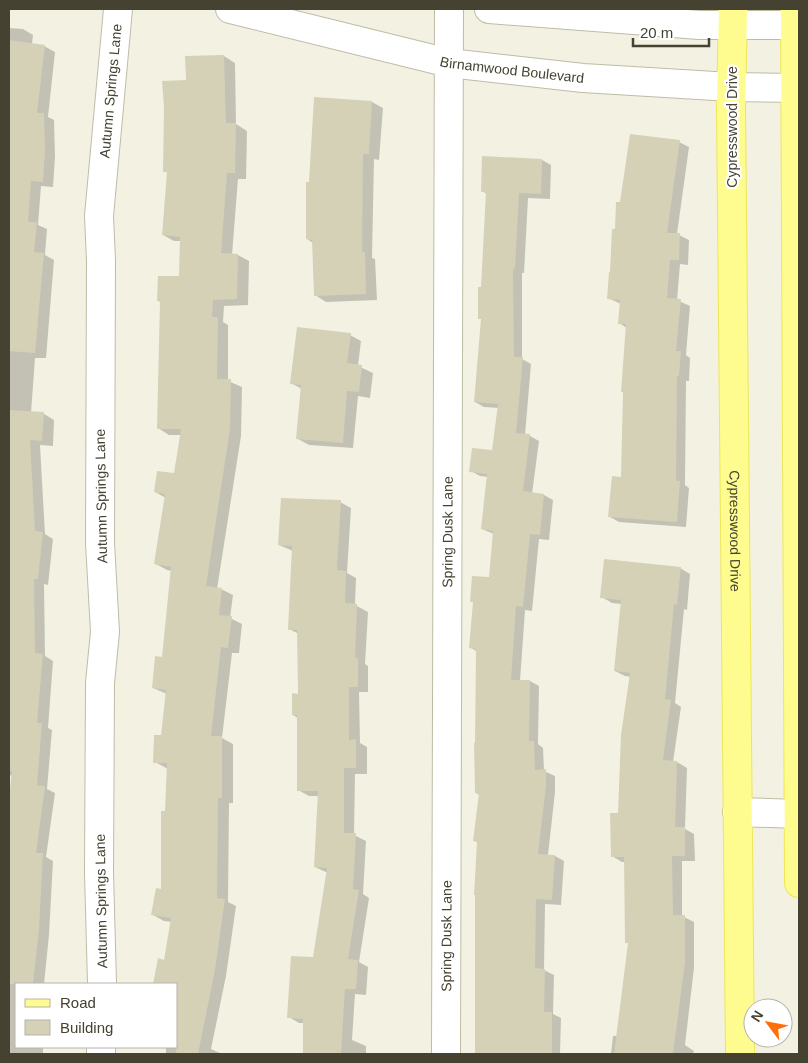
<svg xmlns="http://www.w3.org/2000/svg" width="808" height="1063" font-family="Arial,sans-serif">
<rect width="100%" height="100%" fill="#f3f2e2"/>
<!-- shadow -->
<path fill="#0003" d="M9 28 23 29 33 35 32 44 44 46 55 52 48 117 54 120 55 156 53 187 41 186 38 225 47 229 45 255 54 260 46 358H35L31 413 44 414 54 420 53 446 40 445 45 534 53 539 48 585 44 584 45 656 53 661 48 728 52 730 47 789 55 793 46 857 53 861 49 935 44 984H16V1047H43V1054H9V807L13 776 9 775Z
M224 56 235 63 236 124 247 131 246 179H238L232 255H238L249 261 248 305 224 306 223 322 228 325V381L242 387 241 436 217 589H221L233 595 230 618 242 624 239 653H232L222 738 233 744V803H229L228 902 236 906 226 976 211 1049 222 1054H166V1047H176V984H154L159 960 165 961 172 922 164 921 153 915 162 890 168 769 155 762 162 736 167 694 153 688 163 658 172 571 167 570 156 564 166 498 155 492 175 475 181 435H169L158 428 161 302 158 301 180 277 182 241H174L163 235 168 173 165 171 187 81Z
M372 102 383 108 379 160 374 159 372 258 375 259 377 300 326 302 315 295 313 243 307 239 311 183Z
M679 142 689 147 677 234 689 240 688 265 680 264 677 300 690 306 686 355 690 358 689 381H686L685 485 689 488 686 527 619 522 610 517 622 478 627 328 619 323 621 304 608 298 622 203Z
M484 158 542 160 551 165 550 199 528 198 524 273H522V359L531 364 525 435 530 436 539 441 532 494 544 495 553 500 549 540 539 539 532 611 525 610 520 681H530L539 686 538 744 543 748 544 771 555 776V792L548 855 555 856 564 861 561 905 545 904 544 970 554 975 553 1014 561 1018 560 1054H476L478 843 475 841 480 795 476 793 478 652 471 648 474 603 471 601 490 578 494 534 482 529 488 477 480 476 471 471 493 452 499 408 484 407 475 402 482 320 480 318 487 194 482 191Z
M350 335 361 341 358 366 373 373 370 398 358 396 353 448 309 445 298 439 302 389 291 383Z
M340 502 351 508 347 573 356 578 355 605 368 612 365 664 368 666V692H359L360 743 367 747V774H355L354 835 366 841 363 894 369 898 359 962 368 967 366 995 355 994 352 1040 366 1046V1054H304V1023H299L289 1017 314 959 328 873 315 867 319 796H309L298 790V718L293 715 299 695V634L289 629 293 551 279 545Z
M680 568 690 574 687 610 684 609 675 703 681 707 673 762H677L687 768 685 829 694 834 695 861H682V916L694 922V968L685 1045 694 1051 693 1054H611L613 1036H617L629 944 626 942V862H622L612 856 620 814 631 677 625 676 615 671 622 604 612 603 602 597Z"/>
<!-- building -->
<path fill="#d5d1b7" d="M9 40 45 45 37 113H44L45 150 43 182 31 181 28 222H37L34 252 44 253 35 353 9 351Z
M224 55 226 123H236L235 173H227L221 253 238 254 237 299 213 300 212 317H218L217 379H231L230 429 206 586 222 588 219 615 232 616 228 648 221 647 211 736H222V798H218L217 898 225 899 215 970 198 1054H176V984H153L158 958 164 960 171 918 151 915 156 888 161 889V811H165L167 763H153L154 735H161L166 690 152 688 155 656 162 657 171 567 154 564 165 494 154 492 157 471 174 473 181 429H157L160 301H157L158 276H179L180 237 162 235 167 172H163L164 107 162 81 186 80 185 56Z
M314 97 372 101 369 154H363L362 252H365L366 294 314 296 312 240 306 239V182H309Z
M630 134 680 140 667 233H680L679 260H670L667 298 681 299 676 351H681L679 376H677L676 481H680L677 522 608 517 612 476 621 477 623 392H621L626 324H618L620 300 607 299 609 272H610L612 229H615L616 202H620Z
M482 156 542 159 541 194 519 193 515 269 513 268 514 357H523L516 433 530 434 523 491 544 494 540 535 530 534 523 607 516 606 511 680H530L529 741H534L535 770 546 769V786L538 854 555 855 552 900 536 899 535 968 545 969 544 1012H552V1053H475V895H474L477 842 473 841 479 793H475L474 743H475L476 649 469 648 473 602H470L472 576 489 577 493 531 481 529 487 474 469 472 472 448 492 450 498 404 474 402 481 319H478V287H481L486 192H481Z
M297 327 351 333 347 363 362 365 359 392 347 391 343 443 296 439 301 385 290 384Z
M9 410 44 412 42 441 30 440 35 531 43 532 38 579H34L35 653 43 654 37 723H42L37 785 45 786 36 853H43L39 929 33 984H9V797L12 771H9Z
M281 498 341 500 337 570 346 571 345 603 357 604 355 658H358V687H349V740L356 739V768H344V833H356L353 889 359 890 348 959 358 960 356 989H345L341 1054H303V1019L287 1018 291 956 313 957 327 868 314 867 318 791H297V715H292V693L298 694 297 630H288L292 546 278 545Z
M604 559 681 567 677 605 674 604 665 699 671 700 663 760 677 761 675 827H685V856H672L673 915H685V962L673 1054H614L628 943H625L624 857H611L610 813H618L621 735 630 673 614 671 621 600 600 598Z"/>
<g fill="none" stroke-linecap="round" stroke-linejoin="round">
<defs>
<g id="minor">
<path id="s1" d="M230 9 449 63 583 78 731 87 799 88"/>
<path d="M489 9 699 25H799"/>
<path d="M737 812 799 814"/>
<path id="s2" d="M102 984 99 873 100 683 105 632 100 543 101 261 99 216 118 9"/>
<path d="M101 1054V1047"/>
<path id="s3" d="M446 1054 449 9"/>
</g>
<g id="major">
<path id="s4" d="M733 9 731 106 740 1054"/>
<path d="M795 9 799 883"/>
</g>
</defs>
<!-- minor casing -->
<use href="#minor" stroke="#bfbca4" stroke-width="30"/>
<!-- major casing -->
<use href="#major" stroke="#ede756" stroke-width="30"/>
<!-- minor -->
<use href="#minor" stroke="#fff" stroke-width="28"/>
<!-- major -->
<use href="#major" stroke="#fffc8f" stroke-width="28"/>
</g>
<g text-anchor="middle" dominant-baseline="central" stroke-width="4.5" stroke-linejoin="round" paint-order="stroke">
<!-- street labels -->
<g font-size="14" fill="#454232" stroke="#fff">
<text stroke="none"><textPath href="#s1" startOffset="289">Birnamwood Boulevard</textPath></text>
<text stroke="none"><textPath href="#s2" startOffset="894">Autumn Springs Lane</textPath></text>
<text transform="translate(732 127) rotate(-90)">Cypresswood Drive</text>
<text transform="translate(101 496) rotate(-91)">Autumn Springs Lane</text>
<text stroke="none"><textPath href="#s3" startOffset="522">Spring Dusk Lane</textPath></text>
<text stroke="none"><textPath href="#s4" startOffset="522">Cypresswood Drive</textPath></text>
<text transform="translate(101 901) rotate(-91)">Autumn Springs Lane</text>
<text stroke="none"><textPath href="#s3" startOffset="118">Spring Dusk Lane</textPath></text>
</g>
</g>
<!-- border -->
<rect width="808" height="1063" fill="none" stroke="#454232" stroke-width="20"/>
<!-- legend -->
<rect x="15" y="983" width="162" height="65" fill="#ffffff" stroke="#b5b3ad"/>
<rect x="25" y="999" width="25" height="8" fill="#fffc8f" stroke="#b5b3ad"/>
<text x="60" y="1008" font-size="15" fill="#454232">Road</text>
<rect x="25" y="1020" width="25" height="15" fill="#d5d1b7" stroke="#b5b3ad"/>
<text x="60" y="1033" font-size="15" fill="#454232">Building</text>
<!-- north arrow -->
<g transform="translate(768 1023) rotate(302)"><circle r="24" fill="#ffffff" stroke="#b5b3ad"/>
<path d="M0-4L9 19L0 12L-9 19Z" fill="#ff700d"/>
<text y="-8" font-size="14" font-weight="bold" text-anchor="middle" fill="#454232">N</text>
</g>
<!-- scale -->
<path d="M633 38v8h76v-8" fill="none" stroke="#454232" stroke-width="2.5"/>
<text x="640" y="38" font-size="15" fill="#454232" stroke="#ffffff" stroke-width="4" paint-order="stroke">20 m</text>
</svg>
